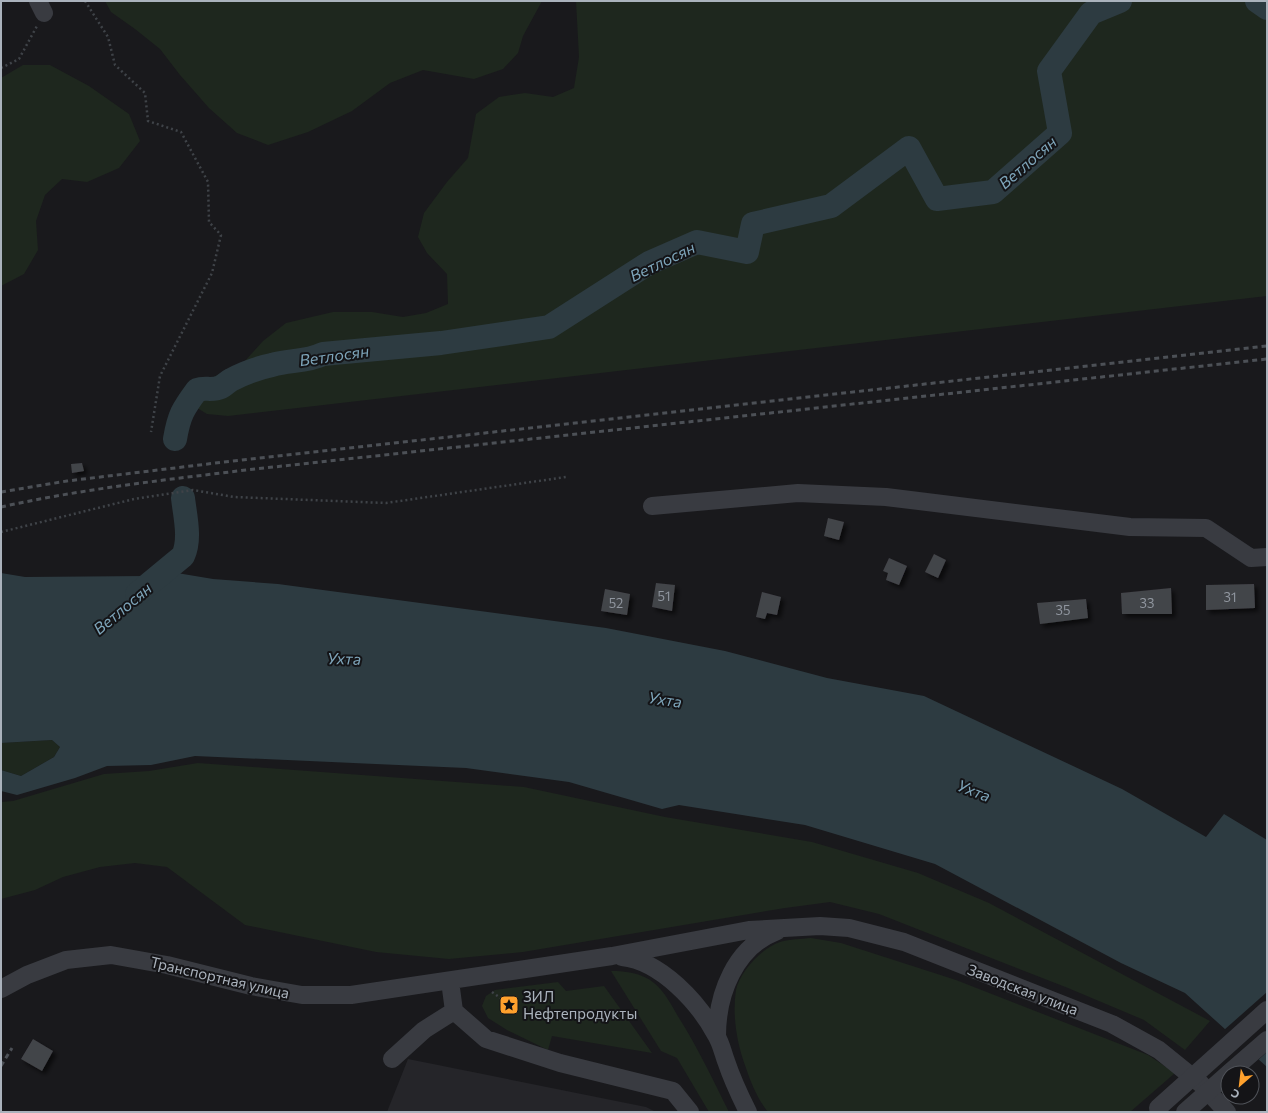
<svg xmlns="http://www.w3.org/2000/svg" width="1268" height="1113" font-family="Commissioner,sans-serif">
<defs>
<filter id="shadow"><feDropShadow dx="3.5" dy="3.5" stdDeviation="2" flood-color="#0009"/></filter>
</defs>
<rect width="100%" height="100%" fill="#19191c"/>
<!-- built -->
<path fill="#252529" d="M408 1059 646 1107 656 1112H387Z"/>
<!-- green -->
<path fill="#1e271e" d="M105 1H542L523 36 518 53 503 69 474 79 423 70 390 83 352 111 308 132 268 145 237 133 209 108 180 75 160 49 135 29 111 12Z
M576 1H1267V296L228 416 207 414 194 406 193 387 244 362 263 341 286 323 333 312H372L403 317 426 313 448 304 447 274 427 253 418 237 424 213 447 182 468 158 476 114 499 97 525 93 553 97 574 88 579 57Z
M23 65H50L89 86 129 114 140 141 119 168 87 182 62 179 45 195 36 221 38 250 24 274 1 286V78Z
M52 740 60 747 54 757 21 776 1 770V743Z
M198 763 524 787 665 817 812 842 918 873 989 903 1210 1021 1185 1050 1144 1020 1068 988 879 914 830 902 785 908 523 952 449 959 376 952 245 925 167 867 135 863 100 867 63 877 35 890 1 899V802L13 801 104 774 149 771Z
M811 938 841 943 956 980 1148 1055 1175 1073 1130 1112H768C758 1100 751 1083 746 1068 737 1044 732 1016 736 990 740 971 762 948 780 942 790 939 801 939 811 938Z
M611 971C626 971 642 973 654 983 665 992 672 1006 679 1018 698 1048 713 1080 729 1112H709L677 1058 661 1051Z
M558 982 566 991 604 986 652 1053 552 1036 548 1050 507 1030 488 1018 482 1006 486 996 495 990Z"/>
<!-- water -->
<path fill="#2d3b41" d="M171 572 213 579 278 584 606 628 725 651 827 678 924 696 1122 789 1206 837 1224 814 1267 840V1067L1185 993 1121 963 935 864 805 825 679 805 662 809 569 782 466 768 195 756 151 765 107 766 75 778 17 795 1 791V770L21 776 54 757 60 747 52 740 1 743V573L25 577 147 576Z"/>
<!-- pier -->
<path fill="#19191c" d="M1267 992V1052L1257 1061 1224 1030Z"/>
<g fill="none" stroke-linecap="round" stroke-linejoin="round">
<!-- river -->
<path stroke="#2d3b41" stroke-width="24" d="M1257 1 1267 8
M175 439C179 415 183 409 197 390 205 387 212 391 221 387 225 385 227 382 231 380 244 373 258 368 272 365 289 360 307 362 323 354L441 343 549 327 649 263 697 242 747 252 753 224 831 206 909 148 937 199 993 192 1060 133 1049 71 1091 13 1120 1
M137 594 183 556C191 539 185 516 183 498"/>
</g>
<!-- building -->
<path fill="#434449" filter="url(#shadow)" d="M82 463 84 471 72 473 71 464Z
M828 518 844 522 839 540 824 536Z
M934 554 946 560 938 578 925 572Z
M889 558 907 566 899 585 886 580 888 573 883 571Z
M656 583 675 585 672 611 652 607Z
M1254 584 1255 608 1206 610V585Z
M1171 588 1172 614H1122L1121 593Z
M605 589 630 594 627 615 601 611Z
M762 592 781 597 777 615 767 613 765 619 756 617Z
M1086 599 1088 618 1040 624 1037 603Z
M33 1039 53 1051 42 1071 21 1059Z"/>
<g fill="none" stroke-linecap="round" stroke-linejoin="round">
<!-- path -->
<path stroke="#3f4348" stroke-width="2.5" stroke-dasharray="2 3" stroke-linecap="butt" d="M85 1 108 37 115 65 145 93 148 121 181 132 208 182 209 222 221 235 212 273 160 376 151 432
M1 68 19 59 37 26
M1 532 134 499 193 490 234 497 386 503 566 477
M492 992 506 1002"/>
<!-- minor -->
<path stroke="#393b41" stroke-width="18" d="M38 1 44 13
M652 506 798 493 886 497 1130 527 1206 528 1251 558 1267 557
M622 957C661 961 699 1003 716 1035 721 1043 723 1053 726 1061 732 1079 740 1096 748 1112
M450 981 454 1011 486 1039 560 1063 673 1091 690 1112
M1 989 27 975 66 960 111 955 167 965 251 986 302 995H351L612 956 749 930 820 926 849 928 904 942 1112 1024 1159 1050 1201 1084 1227 1112
M717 1036C717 994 735 947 777 931
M392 1059 424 1030 454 1011
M1229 1073 1267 1040"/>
<!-- rail -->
<path stroke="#4c5056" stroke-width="3" stroke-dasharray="5 4" stroke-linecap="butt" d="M1 492 67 481 224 462 1267 346
M1 507C82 489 164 480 246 470L1267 359
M1 1066 12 1048"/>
<!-- minor-bridge -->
<path stroke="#393b41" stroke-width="18" d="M1158 1108 1267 1010
M1185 1112 1228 1074"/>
</g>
<!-- icons -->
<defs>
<symbol id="sight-square" viewBox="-11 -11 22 22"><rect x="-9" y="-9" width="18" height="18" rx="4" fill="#ffa12d" stroke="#141417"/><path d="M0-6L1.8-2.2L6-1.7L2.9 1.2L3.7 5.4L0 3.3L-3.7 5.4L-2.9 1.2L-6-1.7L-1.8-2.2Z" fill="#111"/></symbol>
</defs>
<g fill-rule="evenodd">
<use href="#sight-square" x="498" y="994" width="22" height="22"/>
</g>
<g text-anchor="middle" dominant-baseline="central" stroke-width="4" stroke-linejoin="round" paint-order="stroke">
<!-- number labels -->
<g font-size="13" fill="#90969f">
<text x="664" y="596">51</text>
<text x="1230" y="597">31</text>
<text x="616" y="603">52</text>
<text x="1147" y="603">33</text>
<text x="1063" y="610">35</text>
</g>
<!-- street labels -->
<g font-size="15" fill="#aab2bc" stroke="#141417">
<text transform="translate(220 977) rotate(13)">Транспортная улица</text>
<text transform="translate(1023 989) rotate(21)">Заводская улица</text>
</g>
<!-- poi labels -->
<g font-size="15" fill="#aab2bc" stroke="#141417" text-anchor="start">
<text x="523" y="996">ЗИЛ<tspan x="523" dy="17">Нефтепродукты</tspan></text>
</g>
<!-- water labels -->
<g font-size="16" font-style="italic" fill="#7ea5ba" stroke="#141417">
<text transform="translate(1027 162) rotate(-41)">Ветлосян</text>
<text transform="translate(662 261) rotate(-26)">Ветлосян</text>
<text transform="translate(334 355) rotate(-8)">Ветлосян</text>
<text transform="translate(122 608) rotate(-40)">Ветлосян</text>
<text transform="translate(344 658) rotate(1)">Ухта</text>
<text transform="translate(665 699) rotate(8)">Ухта</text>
<text transform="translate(974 790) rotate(21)">Ухта</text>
</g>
</g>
<!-- border -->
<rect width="1268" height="1113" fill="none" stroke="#aab2bc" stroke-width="4"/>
<!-- north arrow -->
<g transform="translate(1240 1085) rotate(208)"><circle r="19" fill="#141417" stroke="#505359"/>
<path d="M0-3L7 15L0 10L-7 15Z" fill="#ffa12d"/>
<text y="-6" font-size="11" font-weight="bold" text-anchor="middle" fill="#aab2bc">С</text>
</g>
</svg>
